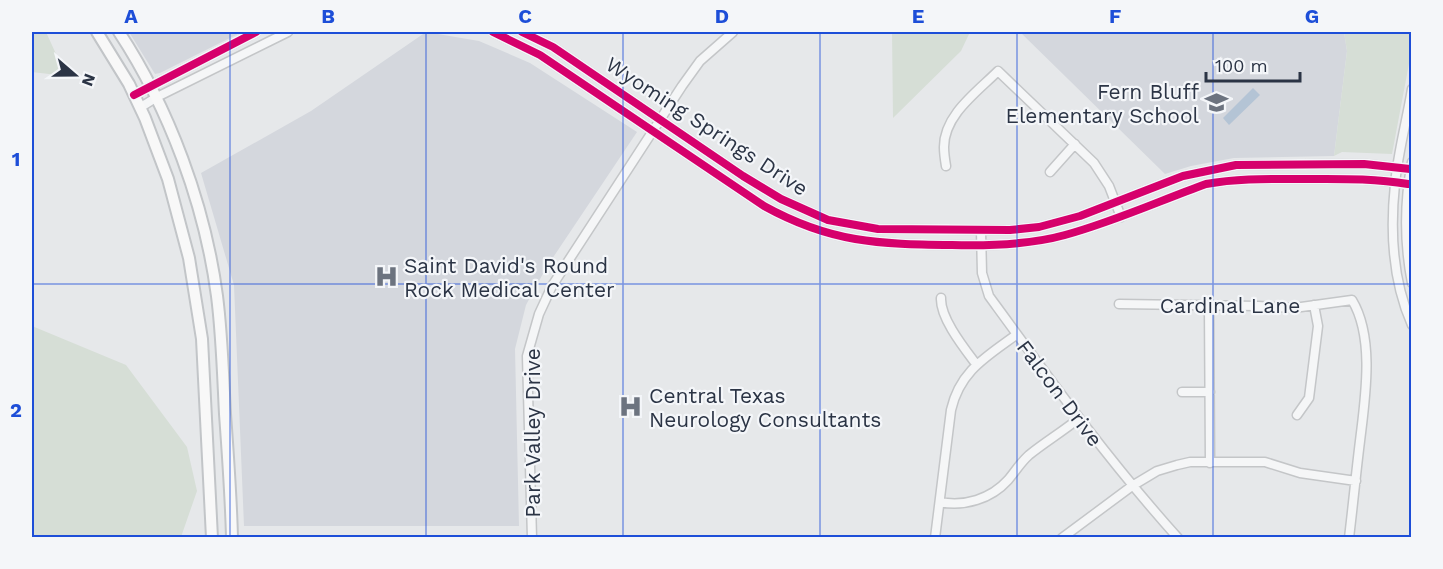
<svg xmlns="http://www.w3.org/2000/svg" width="1443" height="569" font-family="'Work Sans',sans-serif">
<rect width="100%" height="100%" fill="#e6e8ea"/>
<!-- built -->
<path fill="#d4d7dd" d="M129 32H242L160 73 155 74Z
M426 32 479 41 530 63 637 132 546 268 526 305 515 349 519 526H244L234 285 201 173 311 111Z
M1020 32H1344L1347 51 1334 156 1234 158 1191 166 1165 174Z"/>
<!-- green -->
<path fill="#d6ded6" d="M32 32H46L66 76 32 72Z
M892 32H970L961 51 893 118Z
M1344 32H1411V53L1392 154 1342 152 1334 156 1347 51Z
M32 326 126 365 187 447 197 491 181 537H32Z"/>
<!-- water -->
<path fill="#b4c4d5" d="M1253 88 1260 95 1229 125 1223 118Z"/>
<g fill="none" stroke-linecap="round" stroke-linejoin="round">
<defs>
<path id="minor" d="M493 32 540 55 764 206C831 243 878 244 952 245 990 246 1029 245 1065 235 1113 222 1159 201 1206 184 1239 178 1271 179 1304 179 1339 179 1373 178 1408 184
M522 32 553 47 743 176 781 199 828 220 878 229 1010 230 1039 227 1080 216 1183 176 1236 165 1364 164 1410 169
M1412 89C1407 120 1398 152 1395 184 1390 231 1393 282 1412 325
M134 95 256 32
M141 107 157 97 288 32
M1412 162C1404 203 1404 242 1412 283
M946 166C945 160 944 153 944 147 944 115 977 92 998 71L1094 163 1109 186 1121 217
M1050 172 1075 144
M981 231 982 273 989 296C1051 381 1108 460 1178 538
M941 298C940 318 964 348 976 364
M1119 304 1258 306 1294 308 1352 300C1375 338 1365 399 1360 441 1356 473 1353 505 1349 538
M1209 306 1210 463
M1182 392H1210
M1297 415 1309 398 1318 326 1314 305
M940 502C964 507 991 499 1008 480 1015 472 1020 463 1029 455 1045 442 1062 432 1078 419
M532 538 527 356 539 314 552 286 682 86 700 61 733 32
M935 538 951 410C960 371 986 357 1016 335
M1062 538 1132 486 1157 471 1177 465 1190 462H1265L1300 473 1356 481"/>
<path id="major" d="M97 32 129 84 145 118 168 179 189 258 202 339 212 538
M119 32C169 108 205 205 217 296 222 335 223 375 225 414 228 455 231 496 232 538"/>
</defs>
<!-- minor casing -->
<use href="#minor" stroke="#c4c6c8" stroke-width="11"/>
<!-- major casing -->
<use href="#major" stroke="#c2c5c8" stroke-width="14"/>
<!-- minor -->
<use href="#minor" stroke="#f5f6f7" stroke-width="8"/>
<!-- major -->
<use href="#major" stroke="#f8f8f8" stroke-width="10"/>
<defs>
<path id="cycleway" d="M493 32 540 55 764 206C831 243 878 244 952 245 990 246 1029 245 1065 235 1113 222 1159 201 1206 184 1239 178 1271 179 1304 179 1339 179 1373 178 1408 184
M522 32 553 47 743 176 781 199 828 220 878 229 1010 230 1039 227 1080 216 1183 176 1236 165 1364 164 1410 169
M134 95 256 32"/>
</defs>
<!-- cycleway casing -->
<use href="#cycleway" stroke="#f4f6f9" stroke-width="11"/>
<!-- cycleway -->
<use href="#cycleway" stroke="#d6006c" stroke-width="8"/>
</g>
<!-- grid -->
<path fill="none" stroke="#1d4ed8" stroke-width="1.5" stroke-opacity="0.55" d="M230 32V538M426 32V538M623 32V538M820 32V538M1017 32V538M1213 32V538M32 284H1412"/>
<!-- icons -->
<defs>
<symbol id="school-bare" viewBox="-9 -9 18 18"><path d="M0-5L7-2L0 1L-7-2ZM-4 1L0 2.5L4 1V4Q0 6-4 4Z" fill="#6c737f" stroke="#f4f6f9" stroke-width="2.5" paint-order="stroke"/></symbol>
<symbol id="hospital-bare" viewBox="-9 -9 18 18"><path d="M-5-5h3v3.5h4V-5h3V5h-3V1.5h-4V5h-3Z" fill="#6c737f" stroke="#f4f6f9" stroke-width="2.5" paint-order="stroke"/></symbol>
</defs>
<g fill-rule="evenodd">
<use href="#school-bare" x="1200" y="86" width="33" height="33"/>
<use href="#hospital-bare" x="370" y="260" width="33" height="33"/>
<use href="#hospital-bare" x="614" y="390" width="33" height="33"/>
</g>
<g text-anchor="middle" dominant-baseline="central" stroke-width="4.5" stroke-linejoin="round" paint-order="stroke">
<!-- poi labels -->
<g font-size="21" fill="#2b3445" stroke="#f4f6f9" text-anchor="start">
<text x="1199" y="91" text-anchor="end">Fern Bluff<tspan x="1199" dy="24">Elementary School</tspan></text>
<text x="404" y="265">Saint David's Round<tspan x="404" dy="24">Rock Medical Center</tspan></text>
<text x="649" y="395">Central Texas<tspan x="649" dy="24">Neurology Consultants</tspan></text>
</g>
<!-- street labels -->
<g font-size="21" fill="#2b3445" stroke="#f4f6f9">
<text transform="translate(707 126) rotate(33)">Wyoming Springs Drive</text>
<text x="1230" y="305">Cardinal Lane</text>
<text transform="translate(1060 393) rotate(53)">Falcon Drive</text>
<text transform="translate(532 433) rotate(-90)">Park Valley Drive</text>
</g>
</g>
<!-- border -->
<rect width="1443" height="569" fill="none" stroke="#f4f6f9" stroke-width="66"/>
<!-- north arrow -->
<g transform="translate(75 75) rotate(110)" stroke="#f4f6f9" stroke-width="4.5" paint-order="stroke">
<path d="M0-4.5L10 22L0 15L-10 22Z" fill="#2b3445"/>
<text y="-9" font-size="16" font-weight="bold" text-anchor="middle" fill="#2b3445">N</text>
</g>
<!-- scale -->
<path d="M1206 72v9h94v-9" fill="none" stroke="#2b3445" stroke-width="3"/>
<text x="1215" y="72" font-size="18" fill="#2b3445" stroke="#f4f6f9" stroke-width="4.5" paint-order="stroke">100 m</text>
<rect x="33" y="33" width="1377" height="503" fill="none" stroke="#1d4ed8" stroke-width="2"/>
<g font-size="20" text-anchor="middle" font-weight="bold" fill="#1d4ed8">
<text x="131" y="23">A</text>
<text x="328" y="23">B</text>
<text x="525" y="23">C</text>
<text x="722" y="23">D</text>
<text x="918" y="23">E</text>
<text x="1115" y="23">F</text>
<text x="1312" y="23">G</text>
<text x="16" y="166">1</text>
<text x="16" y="417">2</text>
</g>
</svg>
